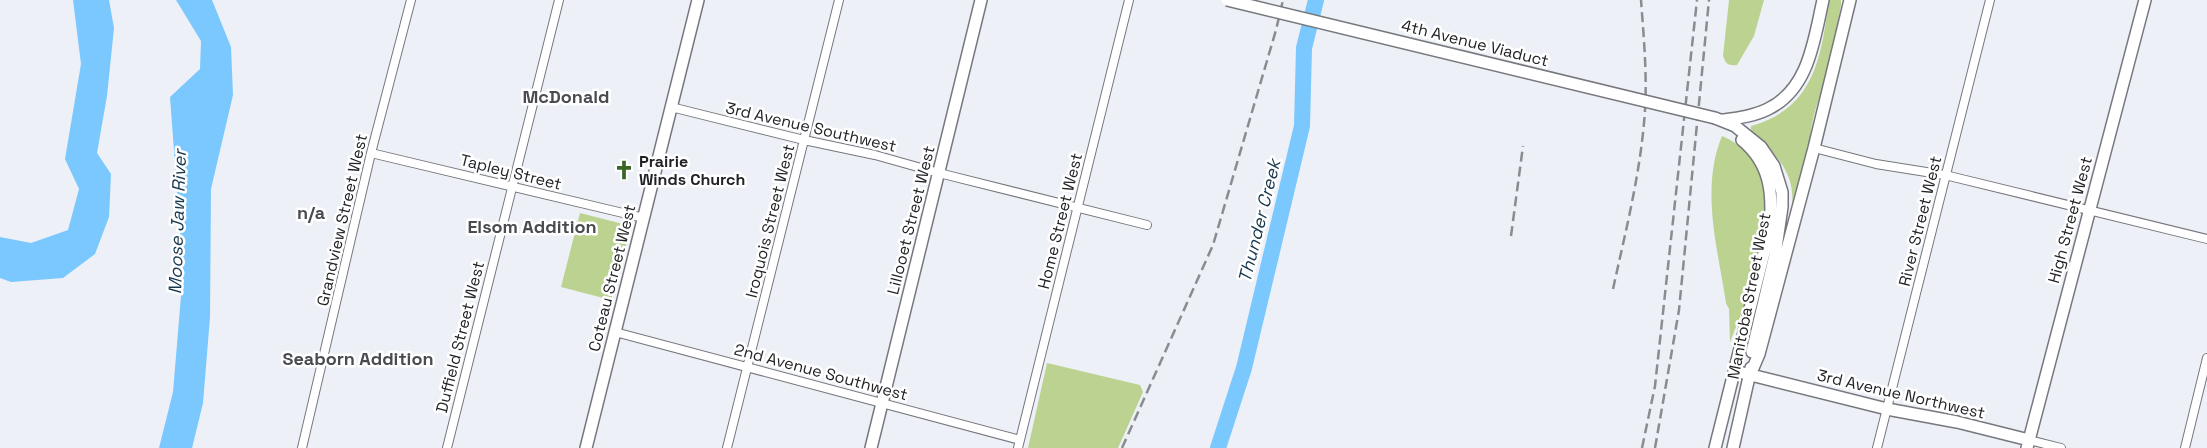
<svg xmlns="http://www.w3.org/2000/svg" width="2207" height="448" font-family="'Space Grotesk',sans-serif">
<rect width="100%" height="100%" fill="#edf0f7"/>
<!-- green -->
<path fill="#bcd291" d="M1729 0H1764L1754 36 1737 65C1728 66 1726 64 1723 56Z
M1829 0H1841V5C1837 30 1832 54 1825 78 1819 102 1807 126 1811 151L1792 224C1792 214 1793 203 1792 192 1790 166 1768 147 1751 130V126C1815 108 1821 57 1829 0Z
M1722 136C1740 144 1761 160 1766 182 1767 187 1766 195 1766 201 1766 249 1748 298 1730 342L1729 309 1726 303C1718 249 1700 189 1722 136Z
M580 213 631 226 611 300 561 287Z
M1047 363 1140 385 1143 392 1118 448H1028Z"/>
<!-- water -->
<path fill="#7ac8fd" d="M73 0H109L114 28 107 96 97 153 111 174 109 217 95 254 63 278 11 282 0 278V237L31 243 68 230 79 189 65 159 81 64Z
M176 0H212L231 47 233 95 211 189 210 317 203 403 192 448H159L173 392 183 272 170 97 200 69 201 41Z"/>
<g fill="none" stroke-linecap="round" stroke-linejoin="round">
<!-- river -->
<path stroke="#7ac8fd" stroke-width="16" d="M1218 448 1244 368 1302 126 1304 48 1316 0"/>
<defs>
<path id="street" d="M671 107 804 140 875 155 939 173 1147 225
M1814 148 1876 164 1945 175 2207 239
M371 153 644 218
M615 332 1020 440
M2029 440 2061 448
M302 448 371 153 411 0
M447 448 559 0
M727 448 839 0
M1018 448 1129 0
M1877 448 1990 0
M2185 448 2207 358"/>
<path id="secondary" d="M1715 118 1735 126 1761 147 1774 166 1782 192V207L1775 255 1752 352
M1723 120C1738 118 1754 116 1768 109 1809 89 1814 40 1823 0
M1743 373 1887 409 1957 422 2029 440
M1750 375 1759 354 1814 148 1850 0
M586 448 698 0
M871 448 981 0
M1715 448 1770 229C1773 194 1771 164 1742 140
M1733 448 1751 368
M2027 448 2145 0"/>
</defs>
<!-- street casing -->
<use href="#street" stroke="#76787e" stroke-width="10"/>
<!-- secondary casing -->
<use href="#secondary" stroke="#76787e" stroke-width="14"/>
<!-- street -->
<use href="#street" stroke="#fff" stroke-width="8"/>
<!-- secondary -->
<use href="#secondary" stroke="#fff" stroke-width="11"/>
<!-- rail -->
<path stroke="#8a8c91" stroke-width="2.5" stroke-dasharray="10 5" stroke-linecap="butt" d="M1511 236 1523 146
M1613 289C1625 234 1639 179 1644 123 1648 82 1644 41 1641 0
M1122 448 1213 245 1276 30 1283 0
M1642 448 1655 386 1697 0
M1655 448 1679 310 1709 0"/>
<defs>
<path id="secondary-bridge" d="M1227 0 1715 118"/>
</defs>
<!-- secondary-bridge casing -->
<use href="#secondary-bridge" stroke="#76787e" stroke-width="14" stroke-linecap="butt"/>
<!-- secondary-bridge -->
<use href="#secondary-bridge" stroke="#fff" stroke-width="11"/>
</g>
<!-- icons -->
<defs>
<symbol id="church-bare" viewBox="-9 -9 18 18"><path d="M-1.2-6h2.4v3.5h3.3v2.4h-3.3V6h-2.4V-.1h-3.3v-2.4h3.3Z" fill="#396625" stroke="#fff" stroke-width="2.5" paint-order="stroke"/></symbol>
</defs>
<g fill-rule="evenodd">
<use href="#church-bare" x="610" y="156" width="28" height="28"/>
</g>
<g text-anchor="middle" dominant-baseline="central" stroke-width="5" stroke-linejoin="round" paint-order="stroke">
<!-- street labels -->
<g font-size="16" fill="#212225" stroke="#fff">
<text transform="translate(1475 43) rotate(14)">4th Avenue Viaduct</text>
<text transform="translate(811 127) rotate(13)">3rd Avenue Southwest</text>
<text transform="translate(511 172) rotate(14)">Tapley Street</text>
<text transform="translate(342 220) rotate(-77)">Grandview Street West</text>
<text transform="translate(911 220) rotate(-76)">Lillooet Street West</text>
<text transform="translate(2070 220) rotate(-75)">High Street West</text>
<text transform="translate(770 221) rotate(-76)">Iroquois Street West</text>
<text transform="translate(1060 221) rotate(-76)">Home Street West</text>
<text transform="translate(1920 221) rotate(-76)">River Street West</text>
<text transform="translate(612 278) rotate(-76)">Coteau Street West</text>
<text transform="translate(1749 296) rotate(-79)">Manitoba Street West</text>
<text transform="translate(460 337) rotate(-76)">Duffield Street West</text>
<text transform="translate(821 372) rotate(15)">2nd Avenue Southwest</text>
<text transform="translate(1901 394) rotate(13)">3rd Avenue Northwest</text>
</g>
<!-- poi labels -->
<g font-size="16" font-weight="bold" fill="#212225" stroke="#fff" text-anchor="start">
<text x="639" y="161">Prairie<tspan x="639" dy="18">Winds Church</tspan></text>
</g>
<!-- neighbourhood labels -->
<g font-size="18" font-weight="bold" fill="#494b50" stroke="#fff">
<text x="566" y="96">McDonald</text>
<text x="311" y="212">n/a</text>
<text x="532" y="226">Elsom Addition</text>
<text x="358" y="358">Seaborn Addition</text>
</g>
<!-- water labels -->
<g font-size="18" font-style="italic" fill="#16384e" stroke="#fff">
<text transform="translate(1259 221) rotate(-76)">Thunder Creek</text>
<text transform="translate(177 222) rotate(-88)">Moose Jaw River</text>
</g>
</g>
</svg>
